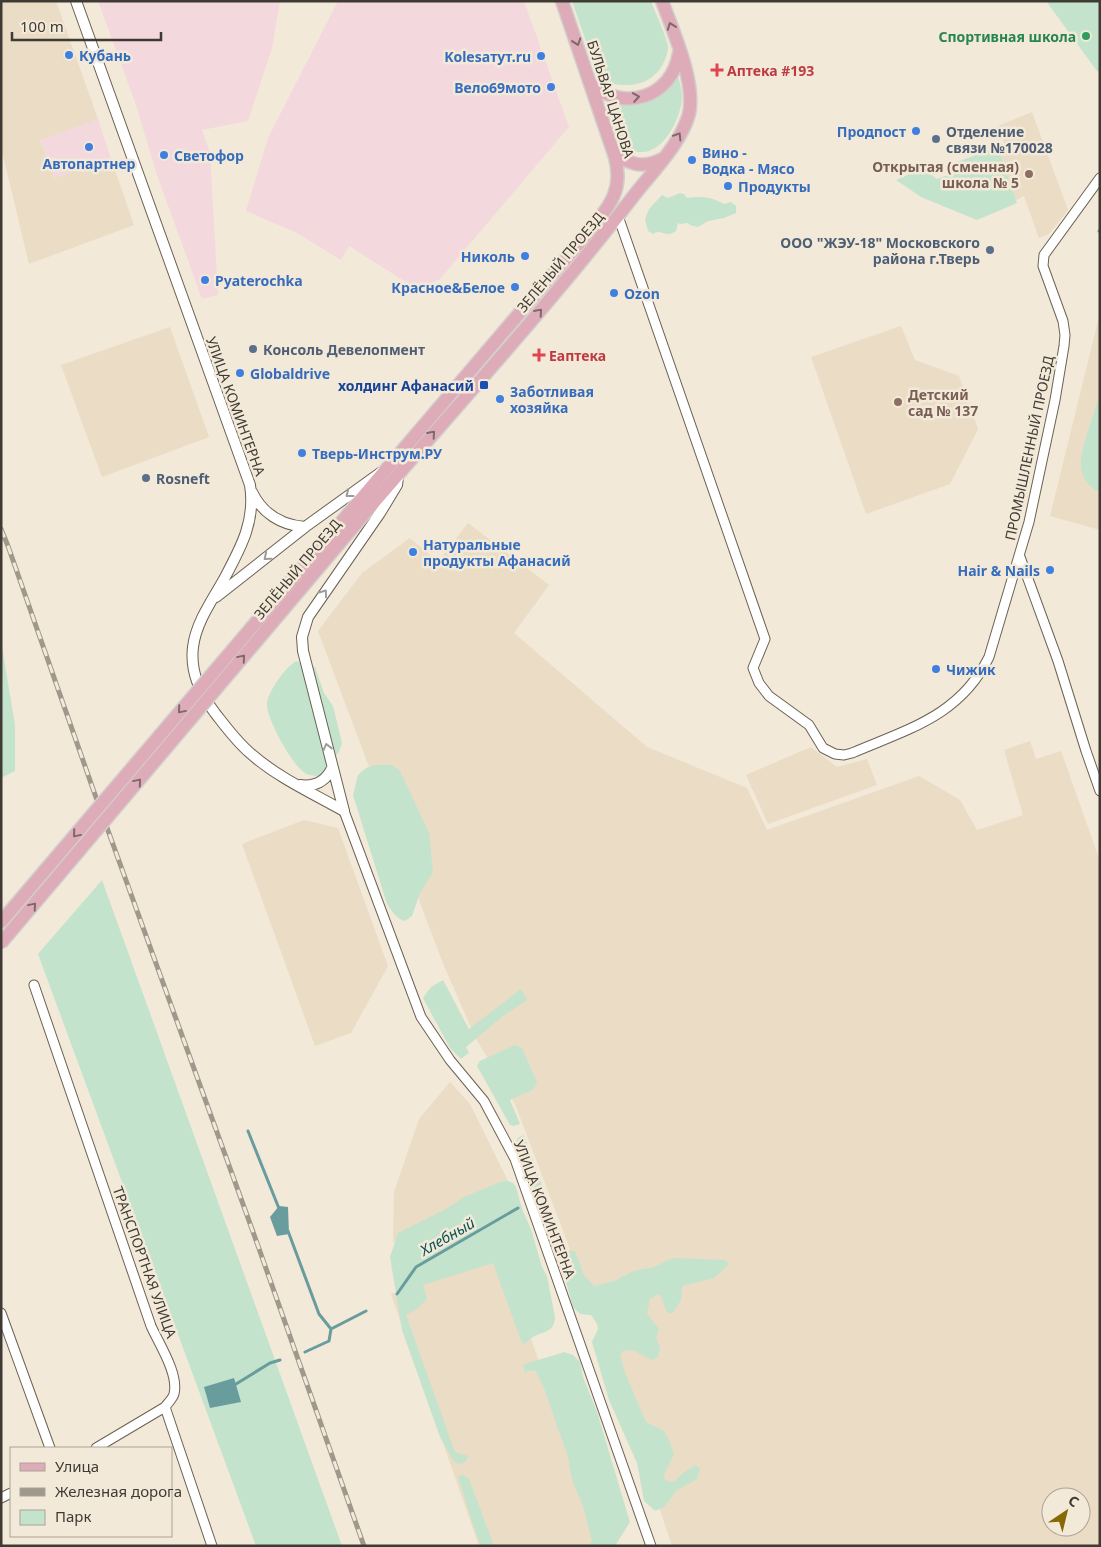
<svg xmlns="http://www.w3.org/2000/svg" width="1101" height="1547" font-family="'Noto Sans',sans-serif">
<rect width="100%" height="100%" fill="#f3e9d8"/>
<!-- commercial -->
<path fill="#f3d8dd" d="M98 1H280L272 48 248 121 202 130 210 152 218 295 202 299 157 175 136 105Z
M338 1H524L569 127 440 279 417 289 349 246 341 260 297 233 246 211 268 138Z
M98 119 111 159 54 178 40 139Z"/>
<!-- built -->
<path fill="#eadcc5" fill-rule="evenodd" d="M1 1H56L98 119 40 140 54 178 111 159 134 225 29 264 1 147Z
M1032 112 1068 210 1049 234 1039 238 1024 196 1014 201 996 152 1006 148 998 126Z
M1100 313V530L1050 516Z
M901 326 915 360 959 376 978 429 950 484 866 514 811 357Z
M170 327 209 437 102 477 61 365Z
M468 523 549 585 514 633 647 747 747 788 767 830 919 776 960 800 977 830 1023 815 1004 750 1030 741 1036 759 1061 751 1100 861V1546H672L590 1302 515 1104 475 1037 442 961 318 631 362 573 410 538 438 562ZM1051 1497H1081V1527H1051Z
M811 747 837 767 867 759 877 785 768 824 746 775Z
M304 820 338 828 388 966 351 1033 315 1046 242 844Z
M450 1082 470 1104 511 1187 393 1242 394 1192 419 1119Z
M501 1255 605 1546H479L391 1294Z"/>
<!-- green -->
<path fill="#c3e3cd" d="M572 1H651C654 10 669 41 668 49 664 72 647 86 625 85 619 85 611 84 606 81 603 79 600 75 597 73Z
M1046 1H1100V72L1097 71Z
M678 76C680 84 682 90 682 99 680 119 664 153 641 152 636 152 630 150 627 146 617 136 613 114 608 100 616 102 624 105 632 105 652 105 665 89 678 76Z
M993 149 998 152 1001 157 1017 203 977 220 921 197 896 180 923 168 925 172 933 176 937 179 957 172 954 163Z
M680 193 684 194 687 198C704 196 710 197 724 204L731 202 736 206V213L724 218 708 221 698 227 690 225 688 223 680 224 678 223 676 231C663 239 662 228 653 234L648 231 645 219 649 209 662 195 668 198Z
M1100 394V492C1089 487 1081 478 1081 465 1080 449 1095 411 1100 394Z
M1 641 15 725V771L1 778Z
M296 661 315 667 324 693 333 706 342 743 339 752 320 776C315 776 309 776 305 773 292 765 265 717 267 702 270 689 285 668 296 661Z
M376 765H392L400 771 429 833 433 872 420 893 412 916 405 921C396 919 392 911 387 904L353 795 358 775 366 768Z
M102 880 342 1546H256L38 954Z
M443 980 469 1029 521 989 527 1000 503 1016 466 1047 469 1053 461 1059 450 1048 423 998 431 987Z
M515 1045 522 1048 537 1082 534 1089 510 1100 520 1124 514 1126 510 1125 477 1066 480 1061Z
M524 1135 545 1193 541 1194 536 1192 516 1141 519 1137Z
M503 1181H508L513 1183 516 1187 522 1209 531 1229 542 1267 547 1276 555 1317C554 1330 548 1331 537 1335 532 1337 528 1341 524 1344L522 1343 493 1263 423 1285 427 1299 418 1308 406 1315 455 1452 468 1456 466 1461 462 1464 457 1463 453 1460 440 1437 402 1330 390 1257 398 1233 446 1209 464 1197Z
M570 1250 575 1252 584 1275 594 1286 614 1281 634 1271 654 1267 673 1258 725 1260 729 1264 714 1278 682 1286 681 1300 673 1313H668C663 1306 664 1298 658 1294L650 1299 647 1314 659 1329 656 1338 660 1347 658 1357 653 1360 648 1358 633 1350 623 1351 620 1355 625 1373 646 1422 664 1431 669 1440 674 1454 664 1475 665 1480 670 1482 675 1481 683 1473 696 1465 700 1469 697 1479 677 1490 664 1507 655 1511 644 1501 637 1463 609 1400 592 1342 598 1329 597 1324 591 1315 580 1314 573 1307 560 1260Z
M564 1352 573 1355 580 1362 583 1377 597 1412 630 1522 615 1546H589L592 1541 583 1506 572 1480 568 1457 544 1388 535 1370 525 1372 523 1365C536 1360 550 1357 564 1352Z
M463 1475 469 1479 494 1546H481L472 1522 458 1476Z"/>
<!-- water -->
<path fill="#689c9d" d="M279 1206 288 1207 289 1234 277 1236 270 1217Z
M234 1378 241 1402 210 1408 204 1387Z"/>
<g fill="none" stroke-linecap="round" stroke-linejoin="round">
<!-- stream -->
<path stroke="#689c9d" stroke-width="3" d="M1099 231H1100
M248 1131 280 1211
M288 1231 319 1314 331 1329
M397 1294 416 1267 518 1208
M305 1352 329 1341 331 1329 366 1311
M236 1384 270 1363 280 1360"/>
<defs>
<path id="minor" d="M618 216 765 639 753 668 759 683 769 696 809 725 823 748 835 754 844 755 852 753C908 729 960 716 989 657L1029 522 1055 400 1064 346 1065 335 1063 321 1043 266 1044 255 1100 178
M1020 557 1058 661 1086 751 1100 791
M344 811 421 1017 450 1060 484 1101 515 1159 651 1546
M34 985 151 1326C159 1344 179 1374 174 1394 173 1398 168 1403 165 1407L212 1546
M1 1313 50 1448
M96 1448 165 1407
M1 1498 11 1493"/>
<path id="tertiary" d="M76 1 250 485C256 522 240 549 223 581 211 602 196 623 193 647 190 672 200 693 215 713 226 727 236 741 250 753 277 777 312 793 344 811
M252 492C262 513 281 525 305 527
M216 597 305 527 380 473
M300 785C315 787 326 781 332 768
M344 811 303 651 302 637 308 617 380 513 397 485 398 477"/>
<path id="primary" d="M591 84C624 112 672 98 679 53
M613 149C625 165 644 169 662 159
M349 513 593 227C612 203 623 188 615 157L562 1
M359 520C450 413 546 309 632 198 651 173 681 144 689 114 696 82 673 31 662 1"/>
</defs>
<!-- minor casing -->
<use href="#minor" stroke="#6a6253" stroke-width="11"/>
<!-- tertiary casing -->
<use href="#tertiary" stroke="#6a6253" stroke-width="12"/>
<!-- primary casing -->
<use href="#primary" stroke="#d1d0ce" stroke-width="15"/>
<!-- minor -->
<use href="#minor" stroke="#fff" stroke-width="9"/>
<!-- tertiary -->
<use href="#tertiary" stroke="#fff" stroke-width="10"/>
<!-- primary -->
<use href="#primary" stroke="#deacb8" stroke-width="12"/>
<defs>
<path id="rail" d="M1 529 8 546 93 789 257 1243 364 1546"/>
</defs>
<!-- rail casing -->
<use href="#rail" stroke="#9f988c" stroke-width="5"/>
<!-- rail -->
<use href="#rail" stroke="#f3e9d8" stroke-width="3" stroke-dasharray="9" stroke-linecap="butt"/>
<defs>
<path id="primary-bridge" d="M1 922 349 513
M1 943 359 520"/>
</defs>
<!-- primary-bridge casing -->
<use href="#primary-bridge" stroke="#d1d0ce" stroke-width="15" stroke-linecap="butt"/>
<!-- primary-bridge -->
<use href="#primary-bridge" stroke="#deacb8" stroke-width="12"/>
</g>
<!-- one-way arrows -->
<defs><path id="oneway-chevron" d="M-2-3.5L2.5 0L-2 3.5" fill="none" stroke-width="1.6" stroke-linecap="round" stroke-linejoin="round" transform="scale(1.25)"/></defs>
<g stroke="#7f6869">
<use href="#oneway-chevron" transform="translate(671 26) rotate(-110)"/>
<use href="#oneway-chevron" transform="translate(577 42) rotate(71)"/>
<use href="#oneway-chevron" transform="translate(636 97) rotate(-9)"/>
<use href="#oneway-chevron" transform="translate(678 136) rotate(-58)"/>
<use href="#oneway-chevron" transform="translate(539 312) rotate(-49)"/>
<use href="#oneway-chevron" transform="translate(432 434) rotate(-49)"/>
<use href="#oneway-chevron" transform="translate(242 658) rotate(-50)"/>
<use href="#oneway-chevron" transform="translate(181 710) rotate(130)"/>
<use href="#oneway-chevron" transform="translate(138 782) rotate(-50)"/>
<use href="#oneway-chevron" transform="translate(76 834) rotate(130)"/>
<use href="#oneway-chevron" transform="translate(33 906) rotate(-50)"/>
</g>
<g stroke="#9f9d9a">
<use href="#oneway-chevron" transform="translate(349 494) rotate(143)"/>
<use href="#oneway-chevron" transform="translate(267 557) rotate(141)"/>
<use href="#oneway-chevron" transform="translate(324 593) rotate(-55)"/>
<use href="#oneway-chevron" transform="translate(327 747) rotate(-104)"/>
</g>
<!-- markers -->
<circle fill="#2e9e5b" stroke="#f3e9d8" stroke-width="2" cx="1086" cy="36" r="5"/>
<g fill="#3f7fe0" stroke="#f3e9d8" stroke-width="2">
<circle cx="69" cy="55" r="5"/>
<circle cx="541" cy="56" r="5"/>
<circle cx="551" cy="87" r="5"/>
<circle cx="916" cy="131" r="5"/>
<circle cx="89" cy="147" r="5"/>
<circle cx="164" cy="155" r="5"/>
<circle cx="692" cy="160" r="5"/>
<circle cx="728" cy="186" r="5"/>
<circle cx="525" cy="256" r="5"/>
<circle cx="205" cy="280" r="5"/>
<circle cx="515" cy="287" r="5"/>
<circle cx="614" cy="293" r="5"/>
<circle cx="240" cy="373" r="5"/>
<circle cx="500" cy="399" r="5"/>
<circle cx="302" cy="453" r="5"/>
<circle cx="413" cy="552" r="5"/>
<circle cx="1050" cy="570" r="5"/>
<circle cx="936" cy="669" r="5"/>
</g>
<g fill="#e0444e" stroke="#f3e9d8" stroke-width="2">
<path d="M714.5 62.5h5v5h5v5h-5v5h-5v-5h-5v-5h5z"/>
<path d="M536.5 347.5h5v5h5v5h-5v5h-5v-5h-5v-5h5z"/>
</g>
<g fill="#5c6f8a" stroke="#f3e9d8" stroke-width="2">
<circle cx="936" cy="139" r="5"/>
<circle cx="990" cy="250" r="5"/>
<circle cx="253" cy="349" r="5"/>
<circle cx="146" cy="478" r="5"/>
</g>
<g fill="#8d6e63" stroke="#f3e9d8" stroke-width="2">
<circle cx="1029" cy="174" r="5"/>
<circle cx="898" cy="402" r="5"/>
</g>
<rect fill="#1a4fb4" stroke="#f3e9d8" stroke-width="2" x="479" y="380" width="10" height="10" rx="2.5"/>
<g text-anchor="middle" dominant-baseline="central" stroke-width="5" stroke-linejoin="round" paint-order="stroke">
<!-- leisure labels -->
<g font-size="14" font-weight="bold" fill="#27864d" stroke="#f3e9d8" text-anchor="end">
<text x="1076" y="36">Спортивная школа</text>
</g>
<!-- shop labels -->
<g font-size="14" font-weight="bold" fill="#366cbe" stroke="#f3e9d8" text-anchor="start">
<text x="79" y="55">Кубань</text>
<text x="531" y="56" text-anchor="end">Kolesaтут.ru</text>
<text x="541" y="87" text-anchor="end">Вело69мото</text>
<text x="906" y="131" text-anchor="end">Продпост</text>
<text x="702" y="152">Вино -<tspan x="702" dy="16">Водка - Мясо</tspan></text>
<text x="174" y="155">Светофор</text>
<text x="89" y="163" text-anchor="middle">Автопартнер</text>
<text x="738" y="186">Продукты</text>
<text x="515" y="256" text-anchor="end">Николь</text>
<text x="215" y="280">Pyaterochka</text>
<text x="505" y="287" text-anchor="end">Красное&amp;Белое</text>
<text x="624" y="293">Ozon</text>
<text x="250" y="373">Globaldrive</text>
<text x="510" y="391">Заботливая<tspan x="510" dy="16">хозяйка</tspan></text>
<text x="312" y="453">Тверь-Инструм.РУ</text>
<text x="423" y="544">Натуральные<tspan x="423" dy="16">продукты Афанасий</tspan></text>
<text x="1040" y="570" text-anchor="end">Hair &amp; Nails</text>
<text x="946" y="669">Чижик</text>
</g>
<!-- health labels -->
<g font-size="14" font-weight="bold" fill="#be3a42" stroke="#f3e9d8" text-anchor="start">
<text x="727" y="70">Аптека #193</text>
<text x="549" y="355">Еаптека</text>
</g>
<!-- street labels -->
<g font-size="14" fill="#3f3b34" stroke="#f3e9d8">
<text transform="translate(611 99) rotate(72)">БУЛЬВАР ЦАНОВА</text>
<text transform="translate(560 262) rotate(-50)">ЗЕЛЁНЫЙ ПРОЕЗД</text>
<text transform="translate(236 406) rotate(70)">УЛИЦА КОМИНТЕРНА</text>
<text transform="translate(1029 448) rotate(-78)">ПРОМЫШЛЕННЫЙ ПРОЕЗД</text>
<text transform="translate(297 569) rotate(-50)">ЗЕЛЁНЫЙ ПРОЕЗД</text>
<text transform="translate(545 1209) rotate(69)">УЛИЦА КОМИНТЕРНА</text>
<text transform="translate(145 1262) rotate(70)">ТРАНСПОРТНАЯ УЛИЦА</text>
</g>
<!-- service labels -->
<g font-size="14" font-weight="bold" fill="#4e5e75" stroke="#f3e9d8" text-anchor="start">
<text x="946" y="131">Отделение<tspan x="946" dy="16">связи №170028</tspan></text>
<text x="980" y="242" text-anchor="end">ООО "ЖЭУ-18" Московского<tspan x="980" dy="16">района г.Тверь</tspan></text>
<text x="263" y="349">Консоль Девелопмент</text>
<text x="156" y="478">Rosneft</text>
</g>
<!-- education labels -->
<g font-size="14" font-weight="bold" fill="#785e54" stroke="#f3e9d8" text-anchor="end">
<text x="1019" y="166">Открытая (сменная)<tspan x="1019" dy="16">школа № 5</tspan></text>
<text x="908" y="394" text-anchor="start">Детский<tspan x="908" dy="16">сад № 137</tspan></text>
</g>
<!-- transit labels -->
<g font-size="14" font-weight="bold" fill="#164399" stroke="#f3e9d8" text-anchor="end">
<text x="474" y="385">холдинг Афанасий</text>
</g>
<!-- water labels -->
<g font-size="15" font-style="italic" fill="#055556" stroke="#f3e9d8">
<text transform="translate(447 1236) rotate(-30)">Хлебный</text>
</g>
</g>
<!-- border -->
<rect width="1101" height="1547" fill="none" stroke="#3f3b34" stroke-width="5"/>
<!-- legend -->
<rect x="10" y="1447" width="162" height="90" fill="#f3e9d8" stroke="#aba396"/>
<rect x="20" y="1463" width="25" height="8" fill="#deacb8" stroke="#aba396"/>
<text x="55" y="1472" font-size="15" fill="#3f3b34">Улица</text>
<rect x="20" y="1488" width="25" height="8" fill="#9f988c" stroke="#aba396"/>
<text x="55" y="1497" font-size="15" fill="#3f3b34">Железная дорога</text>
<rect x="20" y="1510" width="25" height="15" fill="#c3e3cd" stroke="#aba396"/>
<text x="55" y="1522" font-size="15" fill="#3f3b34">Парк</text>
<!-- north arrow -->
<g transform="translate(1066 1512) rotate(35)"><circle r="24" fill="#f3e9d8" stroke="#aba396"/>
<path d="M0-4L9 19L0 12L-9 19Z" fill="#866903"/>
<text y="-8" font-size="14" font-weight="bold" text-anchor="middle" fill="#3f3b34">С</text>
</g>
<!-- scale -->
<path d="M12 32v8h149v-8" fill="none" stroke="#3f3b34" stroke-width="2.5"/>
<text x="20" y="32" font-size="15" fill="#3f3b34" stroke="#f3e9d8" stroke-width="4" paint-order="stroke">100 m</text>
</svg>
